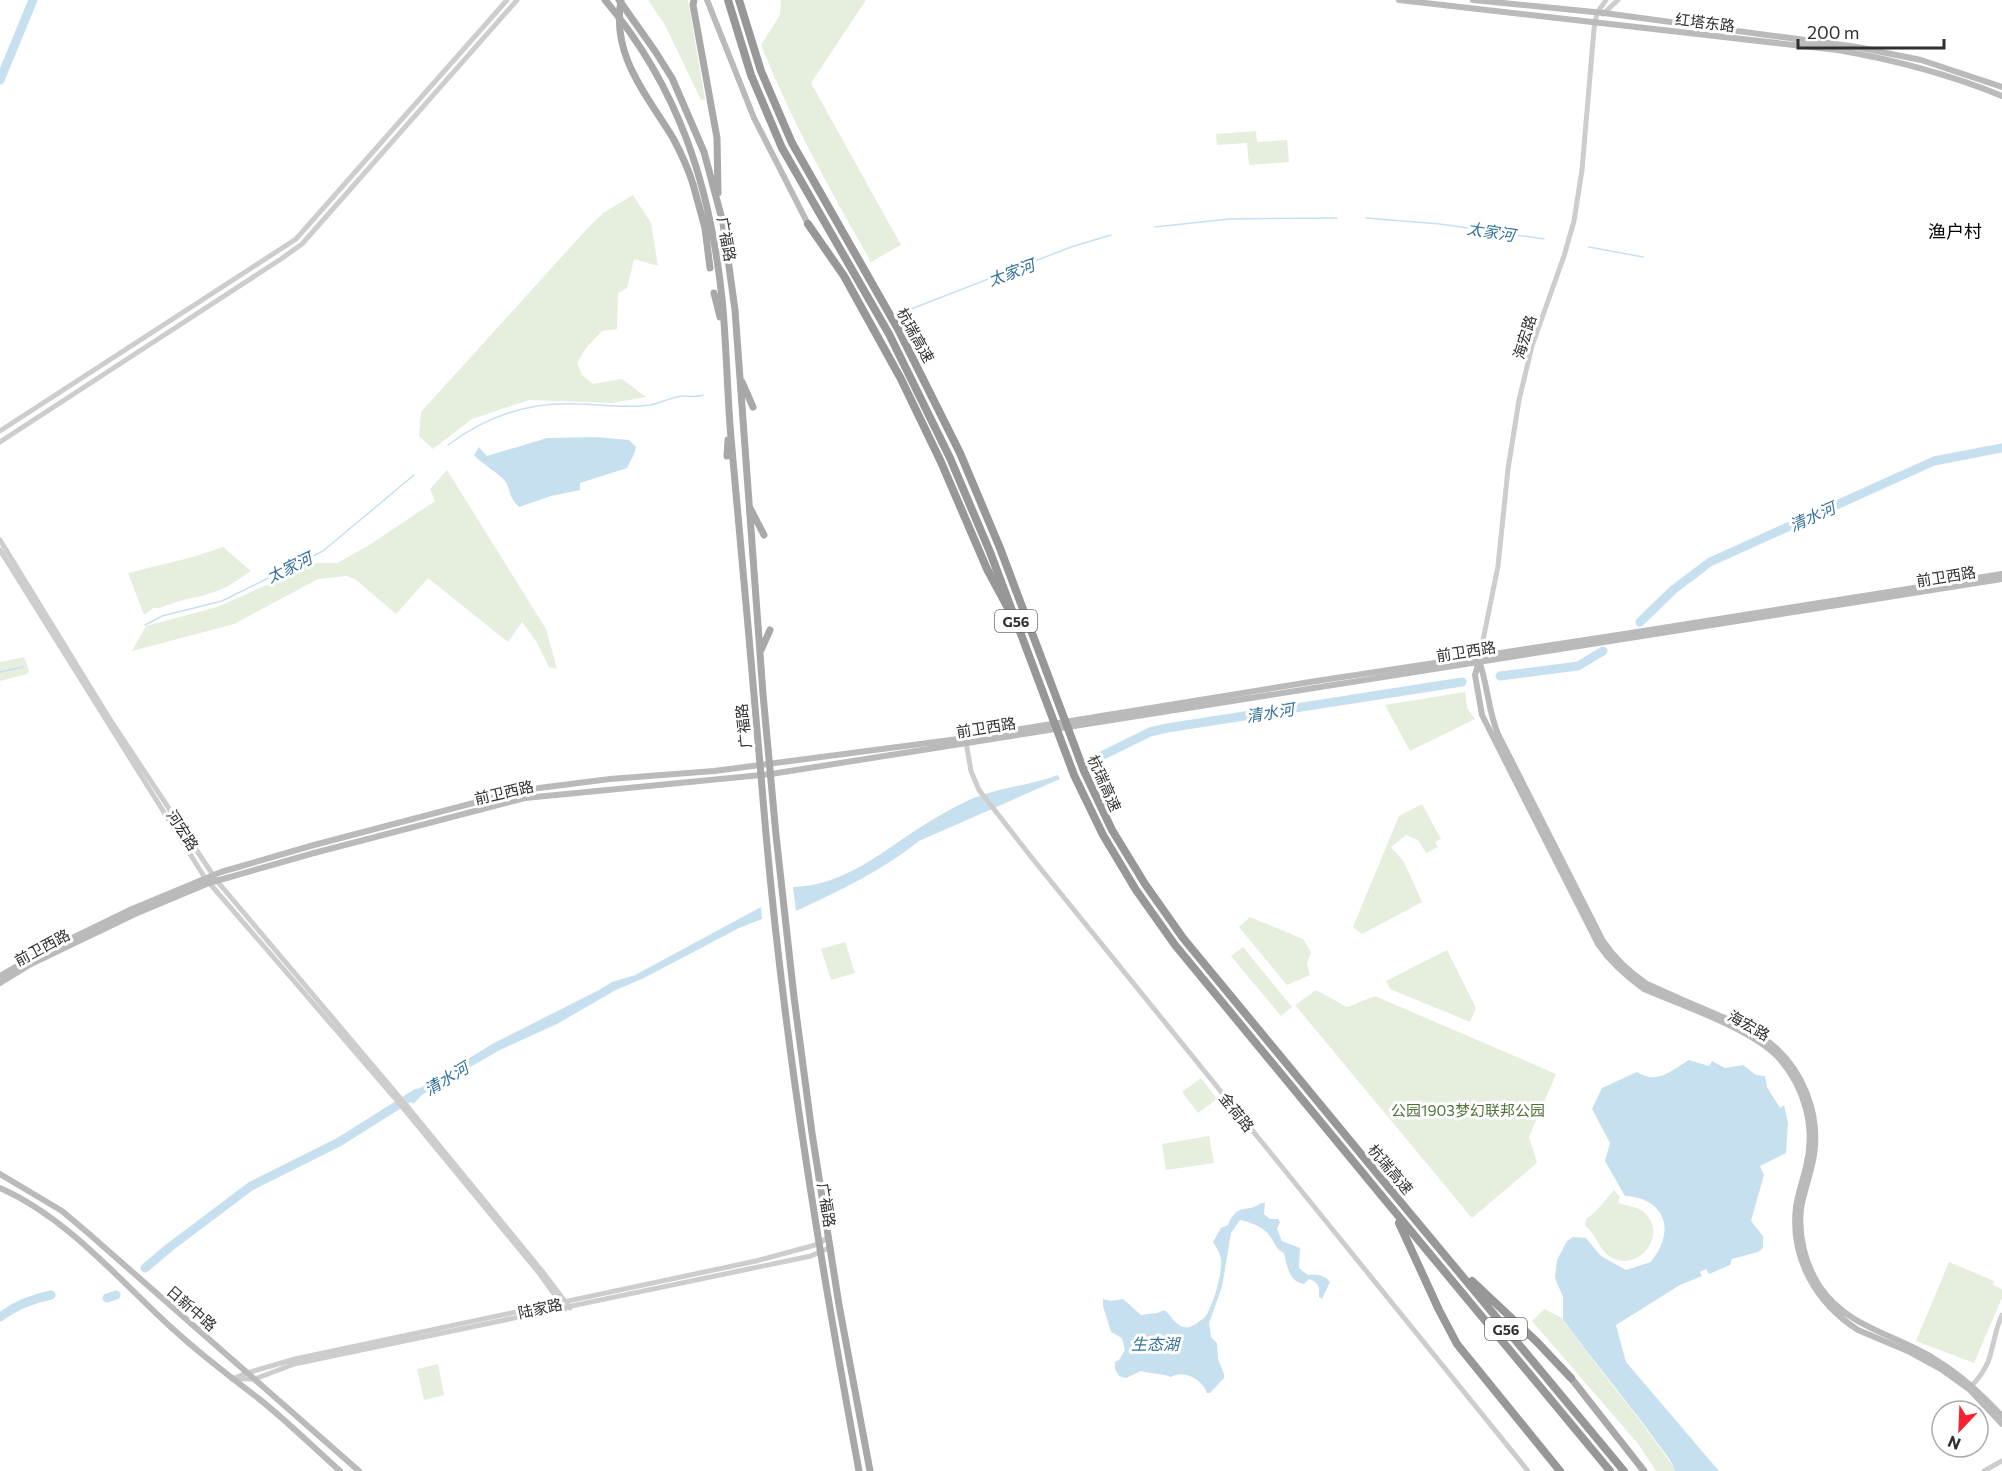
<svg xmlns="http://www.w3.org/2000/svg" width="2002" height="1471" font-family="Commissioner,'Noto Sans SC',sans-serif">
<rect width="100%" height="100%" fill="#fff"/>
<!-- green -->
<path fill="#e6eedd" d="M648 0H688L705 99 701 100 665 25Z
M781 0H866L811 83 901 245 871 262C830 190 792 122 761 45L780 15Z
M1256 131 1257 142 1287 140 1289 162 1249 165 1247 143 1217 145 1216 134Z
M633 195 651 223 658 266 634 259 627 288 618 293 617 329 602 331 586 348 577 363 582 375 593 384 622 379 646 397 612 403 529 400 472 419 433 449 419 436 421 412 586 230 603 213Z
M447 470 546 629 557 669 549 667 536 641 522 622 508 642 428 578 396 614 355 579 347 576 318 579 234 624 132 651 146 626 217 607 316 563H337L368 546 435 501 430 489Z
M223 547 251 571 227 587 206 595 179 601 159 608H153L144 615 128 573 193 557Z
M24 657 29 671 27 674 0 681V662Z
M1465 692 1467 708 1475 719 1410 751 1385 705Z
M1422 804 1441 839 1435 842 1438 847 1426 853 1418 840 1406 835 1391 847 1404 862 1422 902 1362 934 1353 927 1399 816Z
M1250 917 1303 939 1311 952 1307 963 1310 975 1287 985 1239 927Z
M845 942 855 973 831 980 821 949Z
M1243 947 1292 1007 1281 1016 1231 956Z
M1447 950 1476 1008 1470 1022 1390 989 1386 981Z
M1316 990 1347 1007 1375 996 1556 1074 1529 1137 1537 1163 1472 1218 1295 1005Z
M1201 1078 1217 1099 1198 1113 1182 1092Z
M1209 1136 1214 1163 1166 1170 1162 1144Z
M1614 1190 1620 1197 1618 1203C1626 1206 1636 1206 1644 1212 1668 1233 1641 1272 1612 1258 1599 1251 1597 1234 1585 1226L1586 1219C1597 1212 1605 1200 1614 1190Z
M1949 1262 1994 1281 1993 1285 2002 1289V1298L1974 1363 1916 1341Z
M1544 1309 1562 1318C1592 1362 1627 1401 1657 1444 1665 1455 1669 1458 1675 1471H1656L1639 1445 1532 1321Z
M438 1364 444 1395 424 1400 417 1369Z"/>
<!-- water -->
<path fill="#c7e0f0" d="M596 437 629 440 636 447 634 454 627 468 580 483V490L551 496 519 507C507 495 512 491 505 481 501 475 482 464 474 455L479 447 487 456 547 438Z
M1058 775 1060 779 919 841C882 871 839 891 796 911L793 887C837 886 872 860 907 836 926 823 946 811 967 801 995 788 1028 786 1058 775Z
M761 907 762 919 739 928 644 978 616 990 557 1024 500 1050 423 1094 413 1104 405 1095 420 1088 494 1043 599 990 612 982 635 975Z
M1689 1060 1709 1066 1712 1061 1725 1068 1743 1065 1756 1075 1765 1076 1767 1087 1780 1108 1784 1105 1788 1123 1786 1153 1760 1166 1764 1175 1751 1221 1763 1236V1248L1758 1252 1732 1259 1730 1265 1709 1274 1706 1269 1700 1272 1702 1276 1680 1285 1616 1325 1626 1362 1719 1471H1675C1670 1457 1666 1455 1658 1444 1628 1401 1593 1362 1563 1319V1297L1555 1278 1557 1260 1567 1241 1573 1237 1586 1238 1601 1256 1626 1270 1651 1262C1654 1257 1659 1251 1661 1245 1673 1216 1653 1197 1625 1196L1605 1161 1610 1143 1592 1109 1602 1088 1637 1072C1658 1085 1670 1071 1689 1060Z
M1261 1203H1265L1264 1214 1270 1219H1278L1280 1222 1277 1229 1282 1241 1300 1248 1299 1268 1308 1275C1316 1274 1325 1275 1330 1282L1322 1299 1319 1297C1319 1287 1320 1283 1309 1279L1304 1284C1289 1282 1287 1266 1284 1253 1276 1249 1276 1245 1271 1238 1266 1228 1251 1222 1240 1220L1231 1233 1222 1287 1209 1323 1211 1337 1217 1343 1218 1359 1224 1374V1378L1210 1393H1207C1202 1379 1184 1369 1171 1377 1161 1373 1151 1374 1141 1371L1126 1378 1119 1376 1115 1369V1362L1119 1360 1125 1350 1122 1338 1111 1332 1103 1306V1299L1111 1301 1123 1299 1141 1315 1157 1313 1164 1310C1172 1315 1177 1330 1190 1327 1193 1326 1203 1319 1205 1317 1213 1307 1223 1271 1221 1259 1220 1252 1216 1247 1213 1242L1221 1228 1228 1225C1238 1201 1247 1214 1261 1203Z"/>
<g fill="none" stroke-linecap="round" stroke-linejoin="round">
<!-- stream -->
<path stroke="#c7e0f0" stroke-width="1.5" d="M1366 218 1440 224 1544 239
M1155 227 1229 219 1337 218
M1589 247 1643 257
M911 309 1071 247 1111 235
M448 445C486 416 528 402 577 404 601 404 625 409 650 405 659 403 668 399 677 397 687 394 692 399 703 395
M145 625 162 616 222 601 323 551 414 475
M0 672 23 667"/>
<!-- river -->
<path stroke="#c7e0f0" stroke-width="9" d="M0 80 33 0
M1640 622 1673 590 1710 562 1934 461 2002 448
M1500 676 1578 666 1603 651
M1085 764 1150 732 1167 728 1462 682
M145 1268 170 1247 251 1186 339 1142 417 1093
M107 1298 116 1295
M0 1317C16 1305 31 1299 51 1295"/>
<!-- tertiary -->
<path stroke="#cdcdcd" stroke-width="5" d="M1603 14 1618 0
M0 431 296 239 507 0
M0 442 281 259 302 244 517 0
M0 540 111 721 217 881 407 1106 542 1271 570 1308
M0 550 205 878 394 1097 539 1273 565 1309
M1479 660 1498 566 1508 469 1519 400 1532 346 1564 256 1574 221 1582 170 1594 29 1597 13 1606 0
M966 742 971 771 979 790 1032 858 1528 1471
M232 1379 247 1373 295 1359 756 1261 819 1244 829 1236
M237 1379H255L294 1364 811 1256 831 1247
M1969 1389C1979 1378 1988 1367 1991 1352 1995 1339 1996 1327 2002 1315
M1984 1471 2002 1461"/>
<!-- secondary -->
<path stroke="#bababa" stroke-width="6" d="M707 0 754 118 808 224
M1399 0 1838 50C1895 60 1949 74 2002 96
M1473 0 1604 13 1857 47 1921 60 2002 87
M1479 661 1475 675 1482 715 1598 944C1611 963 1626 976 1644 989 1683 1006 1750 1028 1778 1057 1805 1087 1816 1128 1806 1167 1803 1180 1798 1193 1796 1207 1790 1258 1816 1303 1858 1330L1910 1352 1941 1369 1969 1389 2002 1424
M1479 661C1488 685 1488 711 1498 734L1603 941C1615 959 1629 972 1647 984 1671 995 1694 1005 1718 1015 1731 1021 1746 1026 1759 1035 1803 1063 1825 1118 1811 1169 1808 1182 1803 1195 1801 1209 1798 1235 1805 1264 1820 1287 1847 1327 1894 1334 1933 1358 1960 1374 1981 1394 2002 1416
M0 976 29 959 132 909 221 872 314 845 523 790 610 779 714 771 966 738 1310 682 1618 635 2002 574
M0 983 31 964 135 914 209 883 314 853 525 798 771 774 2002 579
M0 1174 62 1211 88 1233 359 1471
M0 1188C68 1218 119 1280 173 1329 200 1354 229 1376 258 1398 287 1421 313 1447 340 1471"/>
<!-- primary -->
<path stroke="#a8a8a8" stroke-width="7" d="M605 0C679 88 710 185 722 298 727 348 727 399 732 449 744 577 755 706 766 834 785 1048 820 1260 859 1471
M619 0 655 51 672 78 704 152 723 223 735 310 763 694 776 835 794 997 812 1133 839 1305 870 1471
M694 0 693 5 717 138 718 193
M693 184 705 228 710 268
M714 293 720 317
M742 382 753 407
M727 456 728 440
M750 508 764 535
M761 650 770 630
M1571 1378 1644 1471"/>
<!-- motorway -->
<path stroke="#979797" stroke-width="8" d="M808 224 844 276 901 379 941 462 987 569 1008 608
M1389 1188 1624 1471
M1381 1195 1610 1471
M1399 1223 1439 1310 1457 1344 1560 1471
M1472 1281 1537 1342 1571 1378"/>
<!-- primary-bridge -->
<path stroke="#a8a8a8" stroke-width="7" d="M621 0C611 55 646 94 673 138 681 153 688 168 693 184"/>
<!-- motorway-bridge -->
<path stroke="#979797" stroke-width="8" d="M728 0 751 75 782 148 889 334 950 458 990 552 1074 775 1103 835 1136 890 1175 945 1381 1195
M739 0 761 71 792 143 898 329 960 453 1000 548 1084 771 1112 830 1145 884 1183 938 1389 1188"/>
</g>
<g text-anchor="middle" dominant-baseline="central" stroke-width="6" stroke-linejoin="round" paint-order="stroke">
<!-- shield labels -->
<g fill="#fff" stroke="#6e6e6e" stroke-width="1.5">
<rect x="995" y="610" width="42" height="22" rx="4.5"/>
<rect x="1485" y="1318" width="42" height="22" rx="4.5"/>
</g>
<g font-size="14" font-weight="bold" fill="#303030">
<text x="1016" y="621">G56</text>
<text x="1506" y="1329">G56</text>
</g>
<!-- street labels -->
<g font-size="15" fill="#303030" stroke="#fff">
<text transform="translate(1705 22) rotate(7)">红塔东路</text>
<text transform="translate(727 239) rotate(80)">广福路</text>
<text transform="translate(916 335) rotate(61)">杭瑞高速</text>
<text transform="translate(1524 337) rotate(-73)">海宏路</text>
<text transform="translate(1946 576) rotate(-9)">前卫西路</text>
<text transform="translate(1466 651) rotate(-9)">前卫西路</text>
<text transform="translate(743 726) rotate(-96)">广福路</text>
<text transform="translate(986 727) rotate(-9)">前卫西路</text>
<text transform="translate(1105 783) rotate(66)">杭瑞高速</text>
<text transform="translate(504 792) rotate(-13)">前卫西路</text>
<text transform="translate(183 830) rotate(57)">河宏路</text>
<text transform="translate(42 947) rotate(-28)">前卫西路</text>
<text transform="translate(1749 1025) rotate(29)">海宏路</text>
<text transform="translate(1237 1112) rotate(51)">金荷路</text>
<text transform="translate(1391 1169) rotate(50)">杭瑞高速</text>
<text transform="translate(827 1205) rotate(81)">广福路</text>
<text transform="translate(192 1308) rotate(41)">日新中路</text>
<text transform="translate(540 1308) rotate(-12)">陆家路</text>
</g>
<!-- park labels -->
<g font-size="15" fill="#527138" stroke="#fff">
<text x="1468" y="1110">公园1903梦幻联邦公园</text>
</g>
<!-- water labels -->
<g font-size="16" font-style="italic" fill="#35729b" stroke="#fff">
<text transform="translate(1491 231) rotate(9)">太家河</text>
<text transform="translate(1011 272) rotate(-20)">太家河</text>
<text transform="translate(1812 516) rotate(-24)">清水河</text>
<text transform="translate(289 567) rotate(-26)">太家河</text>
<text transform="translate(1270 712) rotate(-9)">清水河</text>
<text transform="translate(446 1078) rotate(-31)">清水河</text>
<text x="1155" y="1343">生态湖</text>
</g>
<!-- quarter labels -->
<g font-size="18" fill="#000" stroke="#fff">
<text x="1955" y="231">渔户村</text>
</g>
</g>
<!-- north arrow -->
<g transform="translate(1960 1429) rotate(203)"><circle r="28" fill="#ffffff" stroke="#acacac" stroke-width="1.5"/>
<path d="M0-4.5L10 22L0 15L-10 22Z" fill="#f62230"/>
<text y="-9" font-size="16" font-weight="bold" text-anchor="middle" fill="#303030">N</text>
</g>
<!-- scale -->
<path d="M1798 39v9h146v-9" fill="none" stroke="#303030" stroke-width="3"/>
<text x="1807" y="39" font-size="18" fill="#303030" stroke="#ffffff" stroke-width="4.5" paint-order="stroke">200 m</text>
</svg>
